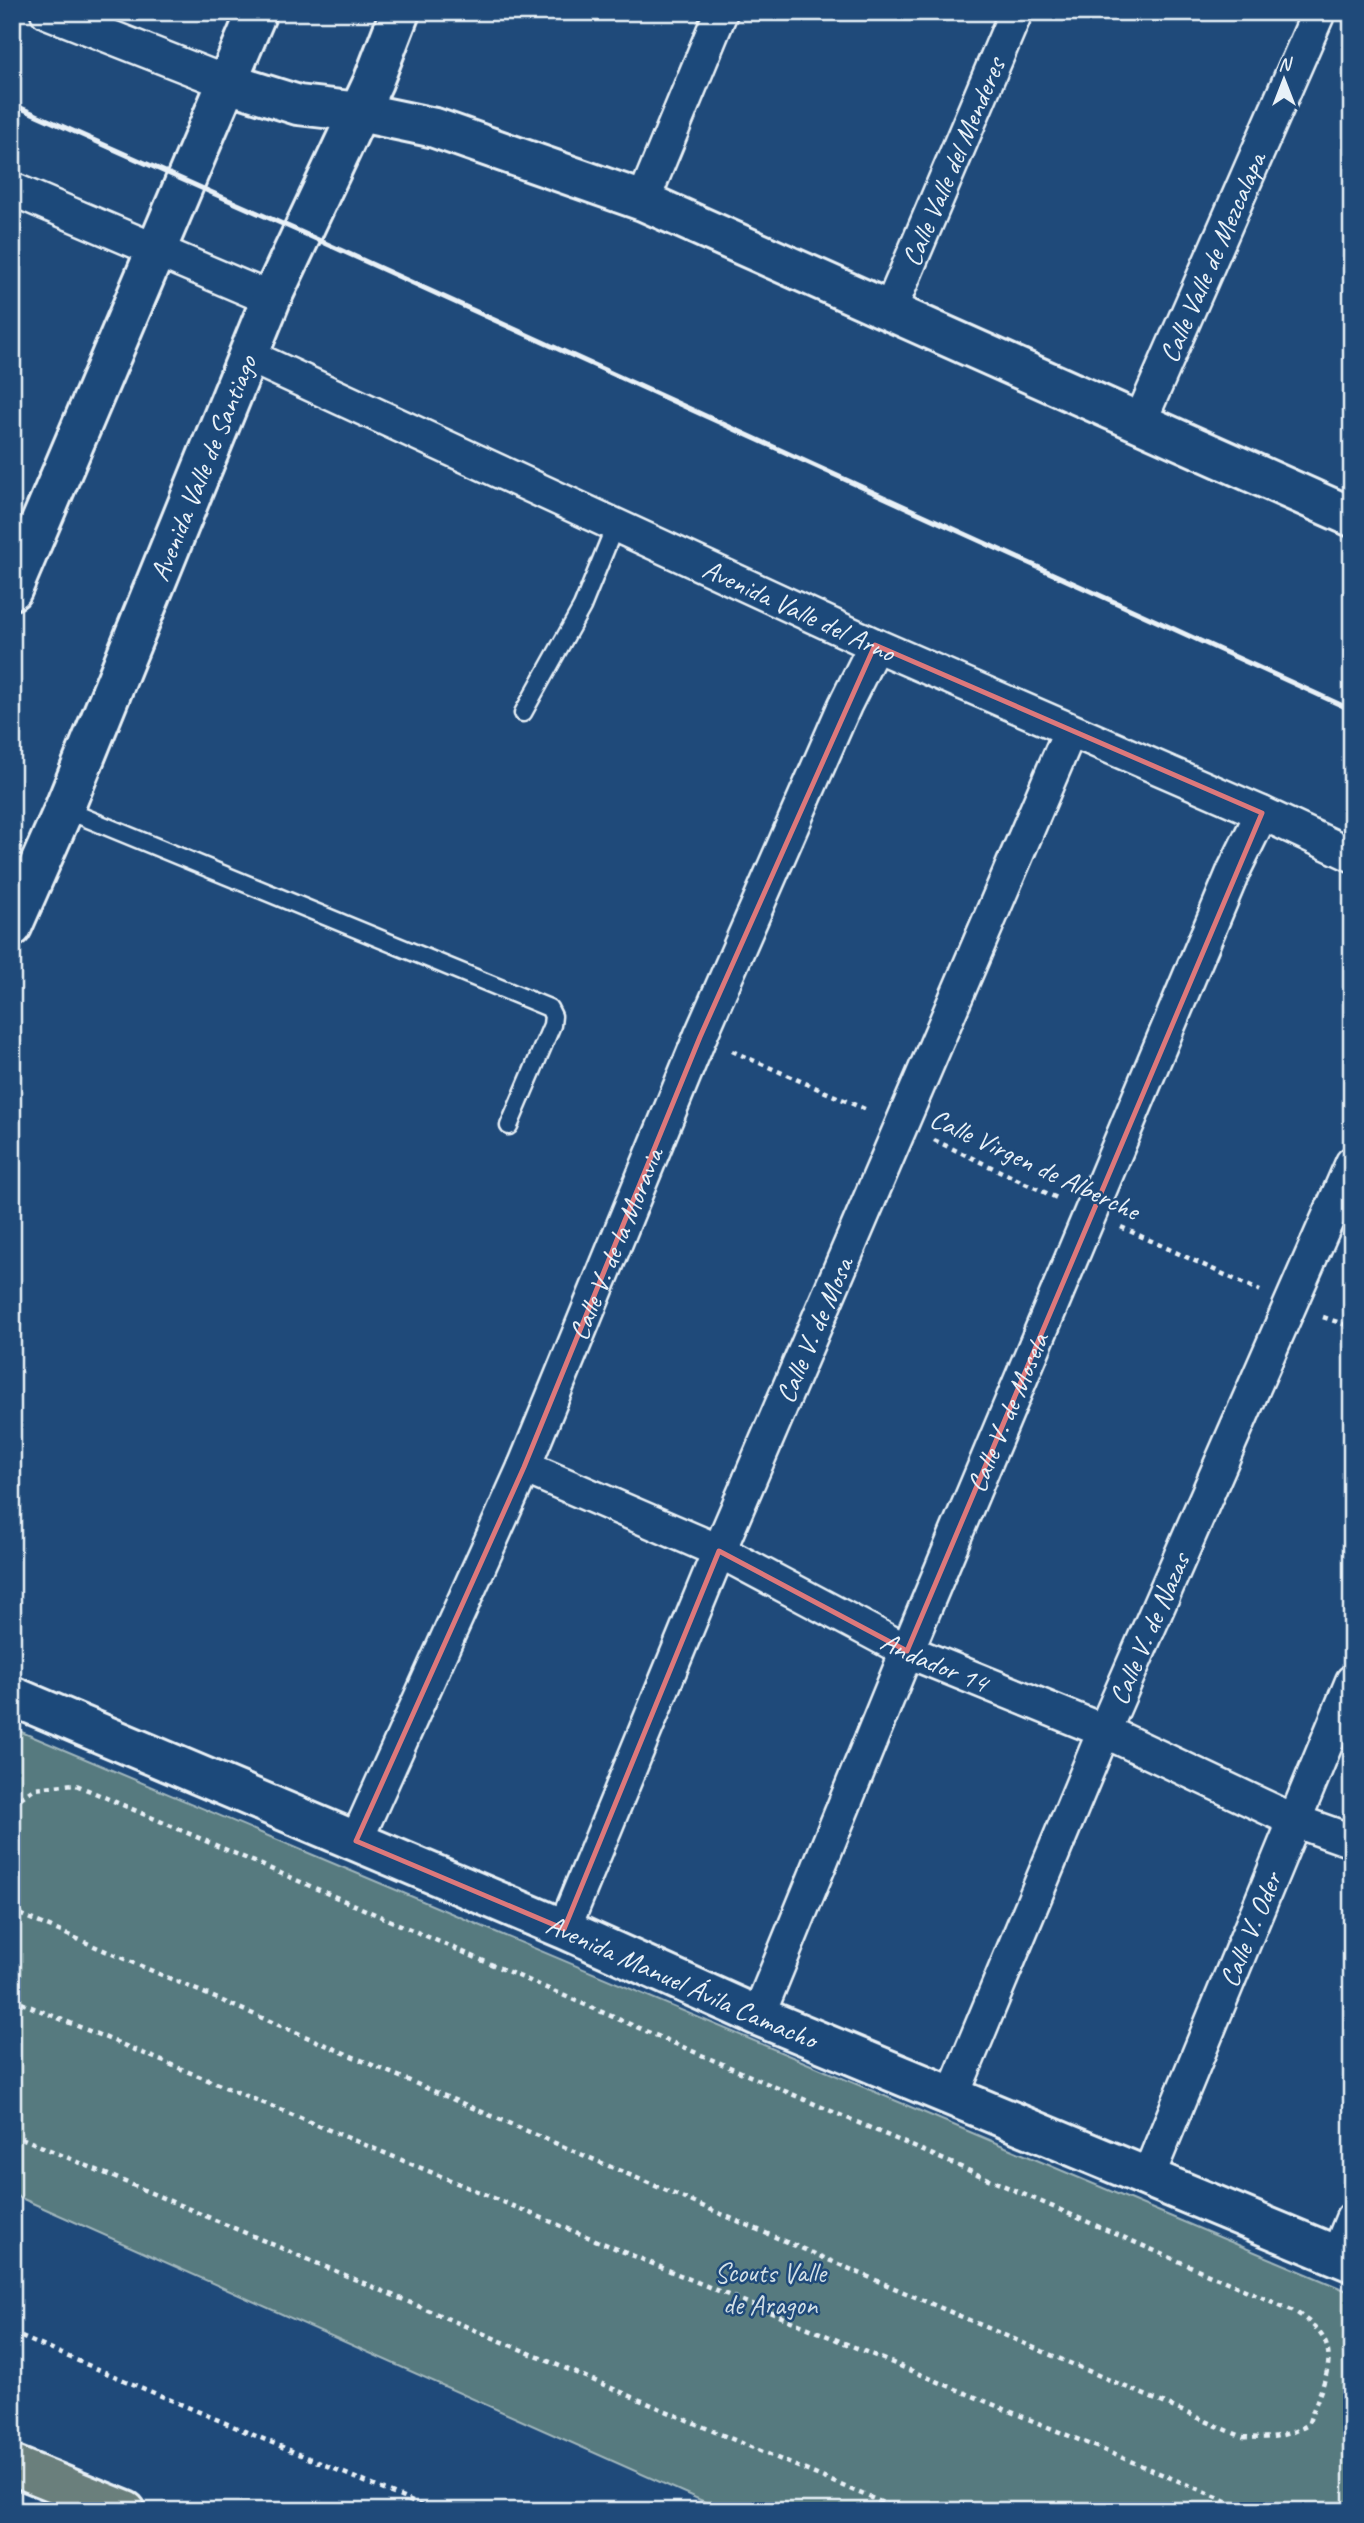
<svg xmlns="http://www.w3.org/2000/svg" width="1364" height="2523" font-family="Caveat,sans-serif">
<rect width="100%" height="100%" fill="#1f4a7a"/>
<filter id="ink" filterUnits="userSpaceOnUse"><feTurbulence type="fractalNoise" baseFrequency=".0143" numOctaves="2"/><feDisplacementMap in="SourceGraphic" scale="14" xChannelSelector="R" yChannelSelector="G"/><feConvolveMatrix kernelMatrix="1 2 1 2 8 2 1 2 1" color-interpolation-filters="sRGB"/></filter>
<g filter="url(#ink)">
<!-- park -->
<path fill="#577a7f" stroke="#a0b6bc" stroke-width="2" d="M12 1728 1352 2293V2511H725L12 2194Z"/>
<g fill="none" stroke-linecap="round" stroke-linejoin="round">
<defs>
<path id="lane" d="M523 713 582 607 615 526
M64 809 549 1008 553 1016 552 1025 509 1126"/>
<g id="street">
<path d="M47 12 228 83"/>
<path d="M12 189 271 299"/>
<path d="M643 201 721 12"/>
<path id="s1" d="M889 312 1016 12"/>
<path id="s2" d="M249 356 875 645 1262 813 1352 855"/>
<path id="s3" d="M1139 424 1319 12"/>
<path id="s4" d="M524 1467 719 1551 907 1651 1104 1731 1293 1820 1352 1841"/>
<path id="s5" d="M356 1841 524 1467 700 1037 845 705 875 645"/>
<path id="s6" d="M564 1929 719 1551 1070 731"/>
<path id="s7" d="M758 2016 907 1651 1234 870 1262 813"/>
<path id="s8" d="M952 2097 1104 1731 1352 1163"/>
<path id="s9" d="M1147 2179 1352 1681"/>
<path d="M1337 2256 1352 2219"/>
</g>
<g id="secondary">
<path d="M228 83 298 105 359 112 435 128 643 201 1352 517"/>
<path d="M12 590 257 12"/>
<path id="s10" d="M12 927 64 809 271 299 373 82 400 12"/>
<path id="s11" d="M12 1696 564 1929 758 2016 1352 2262"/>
</g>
<path id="highway" d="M12 2465 126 2511"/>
</defs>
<!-- lane casing -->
<use href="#lane" stroke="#e8f1f8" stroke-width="21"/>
<!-- street casing -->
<use href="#street" stroke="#e8f1f8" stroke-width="37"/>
<!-- secondary casing -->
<use href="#secondary" stroke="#e8f1f8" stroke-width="44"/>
<!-- highway casing -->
<use href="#highway" stroke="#e8f1f8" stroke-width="44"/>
<!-- path -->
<path stroke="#e8f1f8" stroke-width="4.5" stroke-dasharray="5 5" stroke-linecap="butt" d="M732 1051 869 1111
M934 1140 1059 1199
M1121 1227 1260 1291
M1323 1317 1352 1327
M12 1804 35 1788 74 1784 1294 2311C1350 2346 1325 2374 1308 2425 1285 2437 1268 2439 1243 2437L12 1911
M12 1999 1251 2511
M12 2134 902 2511
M12 2333 434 2511"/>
<!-- lane -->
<use href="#lane" stroke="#1f4a7a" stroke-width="16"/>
<!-- street -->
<use href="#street" stroke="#1f4a7a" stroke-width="32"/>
<!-- secondary -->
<use href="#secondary" stroke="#1f4a7a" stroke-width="38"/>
<!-- highway -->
<use href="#highway" stroke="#6b7f7c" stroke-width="38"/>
<!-- rail -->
<path stroke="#e8f1f8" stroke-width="5" d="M12 104 303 233 1352 710"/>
</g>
</g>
<!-- marked area -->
<path fill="none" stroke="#dd787b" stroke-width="5" stroke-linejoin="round" d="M875 645 1262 813 907 1651 719 1551 564 1929 356 1841 524 1467 700 1037Z"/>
<g text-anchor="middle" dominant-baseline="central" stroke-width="5" stroke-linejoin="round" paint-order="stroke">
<!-- street labels -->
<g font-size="28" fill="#e8f1f8" stroke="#1f4a7a">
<text stroke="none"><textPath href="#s1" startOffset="163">Calle Valle del Menderes</textPath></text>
<text stroke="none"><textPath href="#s3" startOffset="182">Calle Valle de Mezcalapa</textPath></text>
<text stroke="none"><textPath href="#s10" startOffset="497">Avenida Valle de Santiago</textPath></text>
<text stroke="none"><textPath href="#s2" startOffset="606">Avenida Valle del Arno</textPath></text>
<text transform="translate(1035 1164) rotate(25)">Calle Virgen de Alberche</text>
<text stroke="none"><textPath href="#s5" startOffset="651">Calle V. de la Moravia</textPath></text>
<text stroke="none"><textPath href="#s6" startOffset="649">Calle V. de Mosa</textPath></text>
<text stroke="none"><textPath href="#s7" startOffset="653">Calle V. de Mosela</textPath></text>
<text stroke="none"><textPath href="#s8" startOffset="508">Calle V. de Nazas</textPath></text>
<text stroke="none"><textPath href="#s4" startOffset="455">Andador 14</textPath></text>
<text stroke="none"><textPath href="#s9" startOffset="270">Calle V. Oder</textPath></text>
<text stroke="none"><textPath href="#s11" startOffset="728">Avenida Manuel Ávila Camacho</textPath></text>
</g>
<!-- park labels -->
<g font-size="28" fill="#d2dfe6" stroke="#1f4a7a">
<text x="770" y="2272">Scouts Valle<tspan x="770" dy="32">de Aragon</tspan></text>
</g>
</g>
<!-- margin -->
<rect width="1364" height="2523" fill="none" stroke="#1f4a7a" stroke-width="42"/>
<rect x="21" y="21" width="1322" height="2481" fill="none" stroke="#e8f1f8" stroke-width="2.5" filter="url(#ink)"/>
<!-- north arrow -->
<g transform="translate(1284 80)" stroke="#1f4a7a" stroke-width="5" paint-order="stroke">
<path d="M0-5L12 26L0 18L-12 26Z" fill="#e8f1f8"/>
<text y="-10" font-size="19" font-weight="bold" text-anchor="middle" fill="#e8f1f8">N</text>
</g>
</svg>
